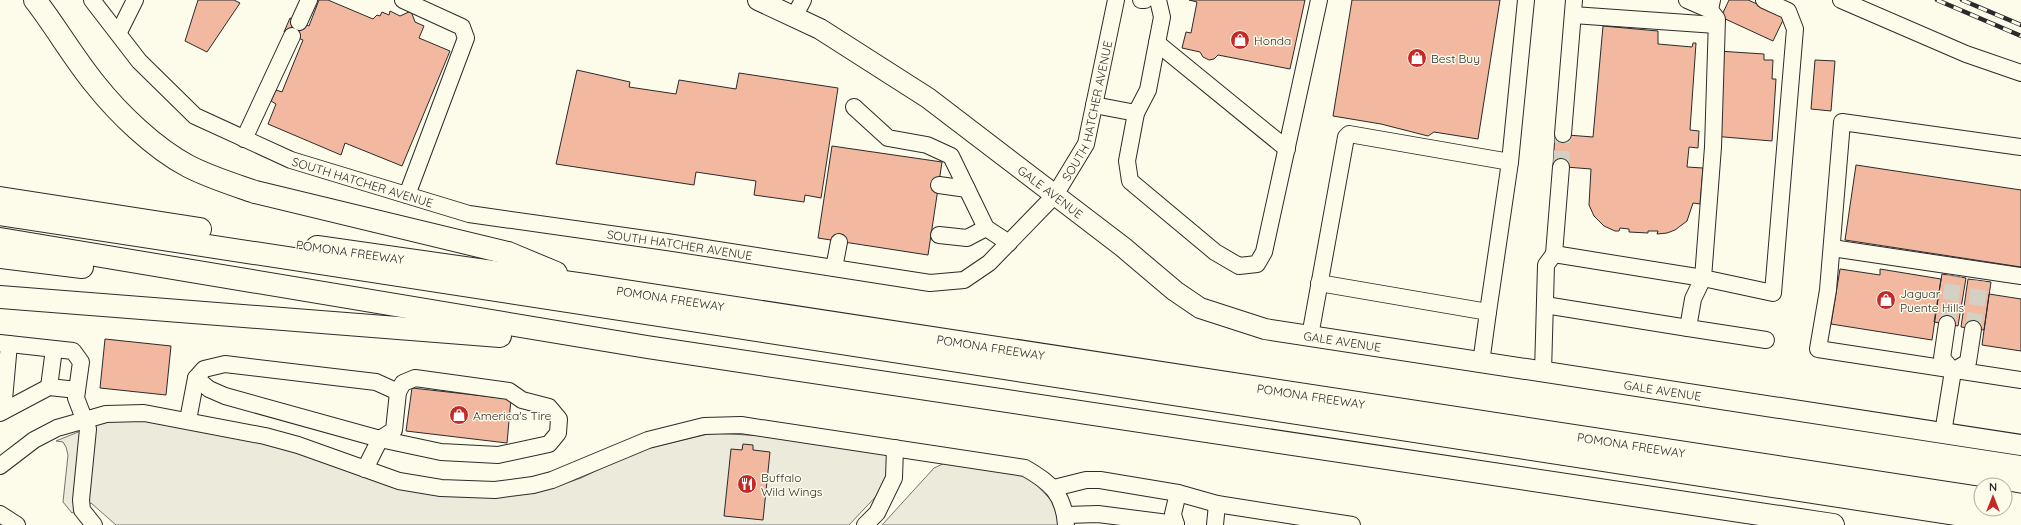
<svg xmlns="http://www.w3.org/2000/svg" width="2021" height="525" font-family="Quicksand,sans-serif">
<rect width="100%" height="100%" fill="#fdfbea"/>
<!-- parking -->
<path fill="#eceadb" stroke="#74746e" d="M142 419 293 449 406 487 558 486 581 478 637 451 712 433 782 437 890 454 899 472 849 525H116L91 503 72 513 63 502 68 455 66 447 63 442 56 441 108 420Z
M945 463 1014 473 1031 479 1052 501 1057 513 1059 525H882L934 468Z"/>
<!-- building -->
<path fill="#f2b8a0" stroke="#2b2b2b" d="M198 0H234L240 3 207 52 185 41Z
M319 0H328L373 19 377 15 380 16 382 12 389 15 390 11 400 16 411 11 415 22 424 26 419 38 450 51 402 166 345 143 341 155 268 124 276 104 271 101 276 90 282 92 303 40 284 32 290 18 309 26Z
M1189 0H1305L1290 69 1218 55 1214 59 1209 60 1203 57 1200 52 1182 48 1186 32 1191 33 1197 2Z
M1352 0H1500L1478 139 1434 132 1428 136 1381 124 1333 116Z
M1729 0H1748L1785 16 1773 41 1721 17Z
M1603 26 1658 31V44L1692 47 1693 43H1696L1690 130 1699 131 1698 148 1689 147 1687 167 1703 168 1700 204 1693 203 1687 221 1675 230 1667 233 1657 234 1658 231H1648V233L1629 232V229L1620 228 1619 231H1615L1604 226 1594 216 1589 205 1591 169 1553 166 1555 134 1593 137Z
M1718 51 1764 54V60H1773L1772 79H1776L1772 141 1712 136Z
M1815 60 1835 61 1831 111 1811 109Z
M577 70 630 82 629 87 676 94 679 80 736 89 739 73 838 88 821 198 805 195 804 202 754 195 756 181 696 172 694 185 556 164Z
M832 146 942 162 928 255 818 238Z
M1856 165 2021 190V267L1845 240Z
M1840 269 1880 275V269L1941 279 1932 340 1831 324Z
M1942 274 1966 278 1958 326 1934 322Z
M1968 279 1991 282 1984 330 1961 327Z
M1989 294 2021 299V351L1982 345Z
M105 339 171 346 166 395 100 388Z
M412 388 511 399 507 443 406 431Z
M743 444 753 445V450L770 452 763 520 724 516 731 449 742 450Z"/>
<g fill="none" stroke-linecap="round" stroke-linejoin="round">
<!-- minor-tunnel -->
<path stroke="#d3d1c4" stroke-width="16" stroke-dasharray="16 8" stroke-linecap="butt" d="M1561 167 1563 134
M1947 324 1954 276
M1973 329 1980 281"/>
<defs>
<g id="minor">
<path id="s1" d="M92 0 139 61 195 116 291 160 469 214 667 242 930 283 964 280 989 263 1055 195 1086 144 1116 0"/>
<path d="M403 0 462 27 466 38 407 195"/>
<path d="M1141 0H1145"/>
<path d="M1687 0 1710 10"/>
<path d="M1712 0 1710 10 1717 19 1713 147 1703 278 1773 293 1795 29 1788 11 1764 0"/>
<path d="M1841 0 1966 54 2021 73"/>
<path d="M1573 15 1716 25"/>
<path d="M794 17 803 0"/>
<path d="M299 22 309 0"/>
<path d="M119 32 135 0"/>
<path d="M1157 43 1287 149"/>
<path d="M1094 105 1136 113 1148 90 1157 43 1162 17 1158 0"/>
<path d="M854 107 888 138 927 145 951 156 986 228 1009 243"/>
<path d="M1136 113 1127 161 1130 181 1215 252 1239 266 1257 264 1264 252 1319 0"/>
<path d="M1563 134 1574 0"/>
<path d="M244 139 292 36"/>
<path d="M2021 147 1842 122 1828 290 1818 349 2021 380"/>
<path d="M939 185 967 189"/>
<path d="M939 235 967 238 986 228"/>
<path d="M1832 248 2021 276"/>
<path d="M834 268 839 242"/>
<path d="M1319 283 1488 312 1481 363"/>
<path d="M1545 305 1688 328 1693 299 1703 278 1554 254"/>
<path d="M1488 312 1510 162"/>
<path d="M1947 324 1942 358 1953 371"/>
<path d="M1688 328 1766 340"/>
<path d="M1310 336 1346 137 1349 134 1510 162 1526 0"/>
<path d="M0 343 73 351 81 362 76 398 88 429 81 500 82 510 94 525"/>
<path d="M1543 372 1546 265 1554 254 1561 167"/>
<path d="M196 378 209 389 225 396 380 439 441 452 498 455 549 444 558 433 559 419 549 407 522 400 509 391 415 378 403 383 398 392"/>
<path d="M49 387 54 349"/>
<path d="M3 411 9 344"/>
<path d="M0 413 49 387 77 390"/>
<path d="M188 420 196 378 204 369 225 364 376 382 398 392 394 430 380 439 365 469"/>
<path d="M1943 433 1953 371 1968 362 1973 329"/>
<path d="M0 466 34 440 57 428 106 414 144 413 265 436 298 445 399 481 441 488 495 490 533 485 552 480 648 440 704 426 741 425 1025 468C1050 482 1064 494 1066 525"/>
<path d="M1054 488 1086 480H1100L1178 493 1217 504 1352 525"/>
<path d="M0 514 17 525"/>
<path d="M1066 515 1098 514 1176 524"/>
<path d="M865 525 877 513 894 478 895 448"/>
<path d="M1176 525 1173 514 1178 493"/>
<path d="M1215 525 1217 504"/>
</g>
<g id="major">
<path id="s2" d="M758 0 820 29 928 98 1123 247 1175 291 1200 308 1265 329 2021 445"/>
</g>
<g id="highway">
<path d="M35 0C56 27 73 57 95 84 118 113 154 148 188 166 209 177 232 184 255 192L508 253 556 273"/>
<path d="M0 198 200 229"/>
<path d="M0 214 2021 524"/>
<path d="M0 239 647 347 1833 525"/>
<path id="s3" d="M317 247 585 285 1981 498"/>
<path d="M0 257 82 267"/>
<path d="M0 297 500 336"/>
<path d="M2005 502 2021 505"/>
</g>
</defs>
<!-- minor casing -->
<use href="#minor" stroke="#2b2b2b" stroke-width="18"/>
<!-- major casing -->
<use href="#major" stroke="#2b2b2b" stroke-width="22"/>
<!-- highway casing -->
<use href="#highway" stroke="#2b2b2b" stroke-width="24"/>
<!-- minor -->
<use href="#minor" stroke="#fdfbea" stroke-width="16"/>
<!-- major -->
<use href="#major" stroke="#fdfbea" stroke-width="20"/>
<!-- highway -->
<use href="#highway" stroke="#fdfbea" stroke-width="22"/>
<defs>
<path id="rail" d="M1937 0 2021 36
M1962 0 2021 25"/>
</defs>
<!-- rail casing -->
<use href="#rail" stroke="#2b2b2b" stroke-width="4.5"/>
<!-- rail -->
<use href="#rail" stroke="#fdfbea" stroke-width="3" stroke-dasharray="9" stroke-linecap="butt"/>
</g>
<!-- icons -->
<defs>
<symbol id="shop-disc" viewBox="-11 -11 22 22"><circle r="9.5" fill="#c62828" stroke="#fdfbea"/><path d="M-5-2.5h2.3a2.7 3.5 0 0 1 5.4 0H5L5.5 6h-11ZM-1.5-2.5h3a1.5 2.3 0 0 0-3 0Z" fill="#fff"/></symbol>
<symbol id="restaurant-disc" viewBox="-11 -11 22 22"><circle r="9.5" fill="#c62828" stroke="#fdfbea"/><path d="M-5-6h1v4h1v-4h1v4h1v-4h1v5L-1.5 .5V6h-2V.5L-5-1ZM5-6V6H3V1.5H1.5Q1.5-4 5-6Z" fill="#fff"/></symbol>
</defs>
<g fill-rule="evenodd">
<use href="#shop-disc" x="1229" y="29" width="22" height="22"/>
<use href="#shop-disc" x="1406" y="47" width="22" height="22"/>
<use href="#shop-disc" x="1875" y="289" width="22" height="22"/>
<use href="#shop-disc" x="448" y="404" width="22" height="22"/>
<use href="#restaurant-disc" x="736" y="473" width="22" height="22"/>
</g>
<g text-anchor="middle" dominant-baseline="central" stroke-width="3" stroke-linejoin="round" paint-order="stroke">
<!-- poi labels -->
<g font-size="12" fill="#2b2b2b" stroke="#fdfbea" text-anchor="start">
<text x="1254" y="40">Honda</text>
<text x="1431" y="58">Best Buy</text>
<text x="1900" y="293">Jaguar<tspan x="1900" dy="14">Puente Hills</tspan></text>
<text x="473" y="415">America's Tire</text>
<text x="761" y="477">Buffalo<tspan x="761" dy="14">Wild Wings</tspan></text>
</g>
<!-- street labels -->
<g font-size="12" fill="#2b2b2b" stroke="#fdfbea">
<text stroke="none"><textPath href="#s1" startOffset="1164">SOUTH HATCHER AVENUE</textPath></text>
<text stroke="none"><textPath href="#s1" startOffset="336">SOUTH HATCHER AVENUE</textPath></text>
<text stroke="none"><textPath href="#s2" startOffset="351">GALE AVENUE</textPath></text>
<text stroke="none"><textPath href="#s1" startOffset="660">SOUTH HATCHER AVENUE</textPath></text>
<text transform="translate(350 252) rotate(8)">POMONA FREEWAY</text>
<text stroke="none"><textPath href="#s3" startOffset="357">POMONA FREEWAY</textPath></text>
<text stroke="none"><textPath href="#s2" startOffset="687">GALE AVENUE</textPath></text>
<text stroke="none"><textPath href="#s3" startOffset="681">POMONA FREEWAY</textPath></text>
<text stroke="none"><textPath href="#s2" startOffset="1011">GALE AVENUE</textPath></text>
<text stroke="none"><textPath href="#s3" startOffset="1005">POMONA FREEWAY</textPath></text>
<text stroke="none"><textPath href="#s3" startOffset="1329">POMONA FREEWAY</textPath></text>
</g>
</g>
<!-- north arrow -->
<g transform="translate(1993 497)"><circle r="19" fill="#fdfbea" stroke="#a9a89e"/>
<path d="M0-3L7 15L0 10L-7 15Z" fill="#c62828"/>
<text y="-6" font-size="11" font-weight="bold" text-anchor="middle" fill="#2b2b2b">N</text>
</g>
</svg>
